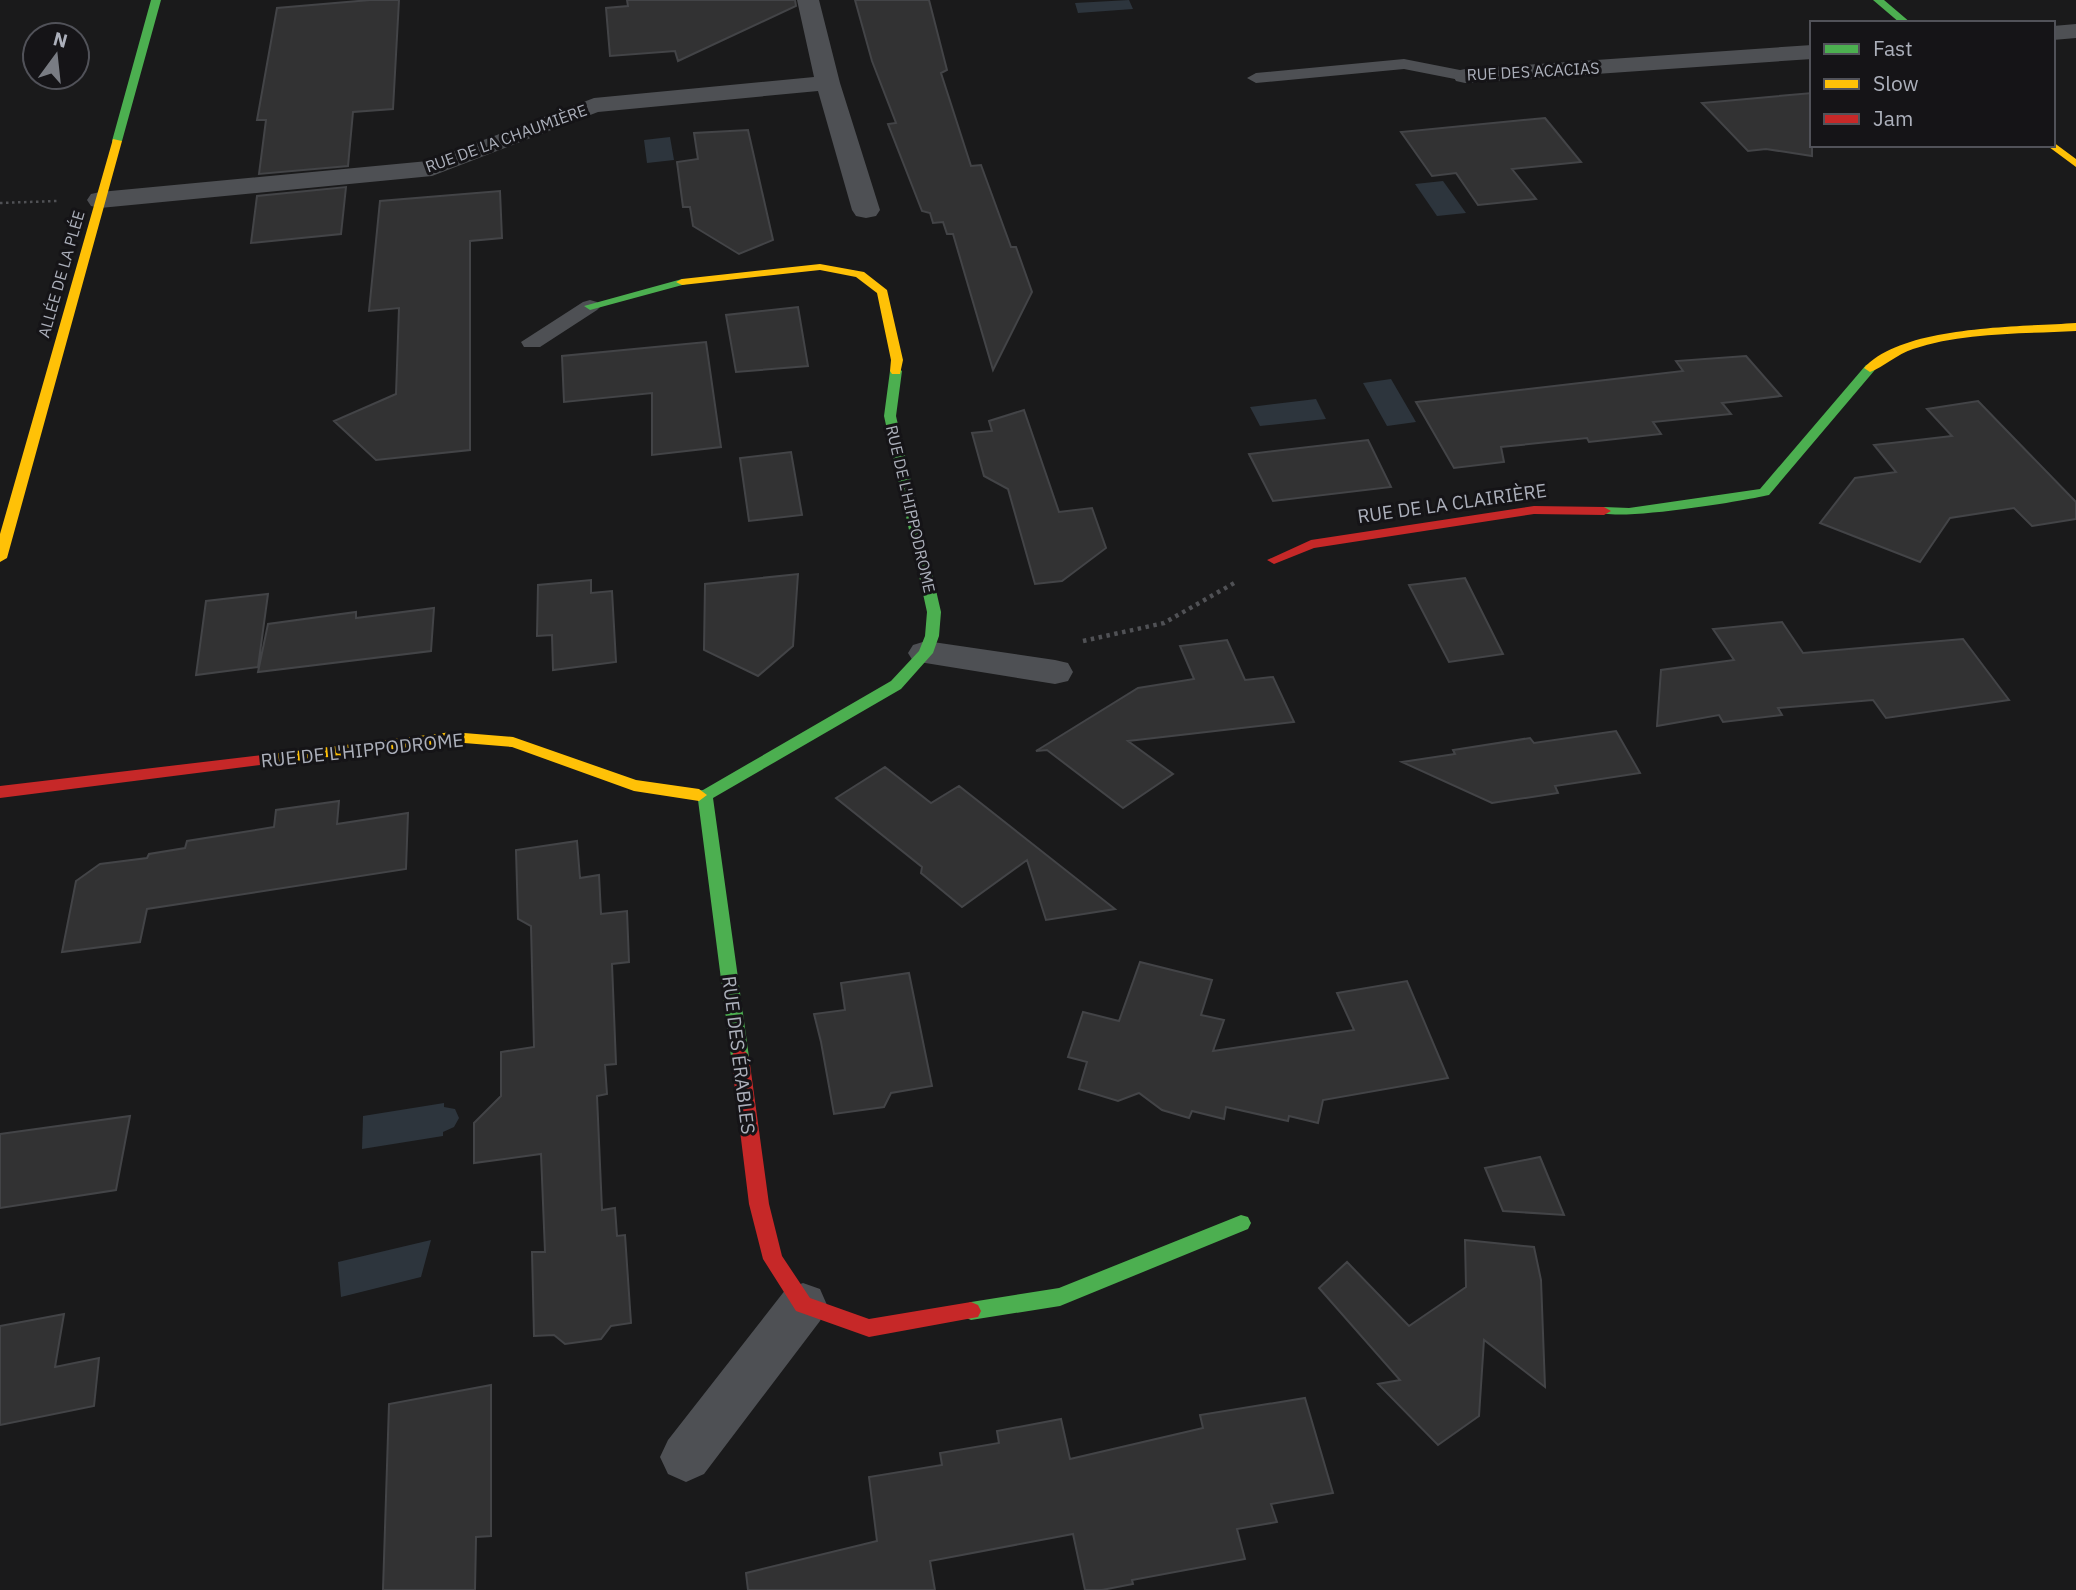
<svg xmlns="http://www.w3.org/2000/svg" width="2076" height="1590" font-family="'IBM Plex Sans',sans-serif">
<rect width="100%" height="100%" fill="#1a1a1b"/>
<!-- water -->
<path fill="#2d353d" d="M1129 0 1133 9 1078 13 1075 3Z
M670 137 674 160 647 163 644 140Z
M1443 181 1466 213 1437 216 1415 184Z
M1391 379 1416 422 1387 426 1363 383Z
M1316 399 1326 419 1260 426 1250 407Z
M444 1103V1107L455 1109 459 1118 454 1127 443 1132V1136L362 1149 363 1116Z
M431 1240 421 1277 341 1297 338 1262Z"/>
<!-- building -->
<path fill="#323233" stroke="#434447" stroke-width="2" d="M370 0H399L393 109 353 112 348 166 259 174 266 120H257L277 8Z
M627 0H795L796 6 678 61 675 51 610 56 606 8 628 6Z
M855 0H929L947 70 941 73 971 166 981 165 1011 247H1016L1032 292 993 370 953 234H947L943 222 933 223 930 213 922 211 888 124 896 123 872 61Z
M1812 93V156L1766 149 1748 151 1702 103Z
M1545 118 1581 162 1512 169 1536 199 1478 205 1456 173 1432 176 1401 132Z
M748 130 773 240 739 254 693 226 690 207H683L677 162 698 159 694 133Z
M346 187 341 234 251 243 257 196Z
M500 191 502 238 470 241V450L376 460 334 421 396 394 399 308 369 311 380 201Z
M798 307 808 366 736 372 726 315Z
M706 342 721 447 652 455V393L564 402 562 356Z
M1746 356 1781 396 1722 403 1731 414 1653 422 1661 434 1589 442 1587 438 1501 447 1504 462 1454 468 1416 402 1683 371 1676 361Z
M1978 401 2076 502V519L2032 526 2014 508 1950 518 1920 562 1820 523 1855 478 1896 472 1874 445 1952 436 1927 409Z
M1024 410 1059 512 1092 508 1106 548 1062 581 1035 584 1008 489 984 476 972 433 992 431 989 421Z
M1368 440 1391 487 1273 501 1249 454Z
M791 452 802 515 749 521 740 458Z
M798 574 793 646 758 676 704 650 705 584Z
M1465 578 1503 654 1449 662 1409 585Z
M591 580V593L612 591 616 662 553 670 552 635 537 636 538 585Z
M268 594 258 667 196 675 206 601Z
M434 608 431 651 258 672 268 624 356 612V618Z
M1782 622 1803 653 1963 639 2009 700 1886 718 1873 700 1778 708 1782 715 1723 722 1719 715 1657 726 1661 670 1734 660 1713 629Z
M1227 640 1245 680 1273 677 1294 722 1128 741 1173 774 1123 808 1047 750 1036 751 1138 688 1194 679 1180 646Z
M1616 731 1640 773 1555 786 1558 793 1492 803 1402 762 1455 754 1453 750 1530 738 1534 743Z
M885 767 931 803 959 786 1115 909 1046 920 1027 860 962 907 921 873 922 867 836 798Z
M339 801 337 824 408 813 406 869 147 909 140 942 62 952 76 881 100 864 147 858 149 854 185 848 187 841 274 827 276 810Z
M577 841 580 878 599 875 601 914 627 911 629 962 612 964 616 1064 605 1065 607 1094 597 1096 602 1210 615 1208 617 1236 625 1235 631 1323 611 1326 601 1339 565 1344 554 1335 534 1336 532 1252H545L541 1154 474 1163V1123L501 1096V1052L534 1047 531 926 518 919 516 850Z
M1140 962 1212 980 1201 1015 1224 1020 1213 1051 1354 1030 1337 993 1407 981 1448 1078 1323 1100 1318 1123 1289 1116 1288 1121 1226 1107 1224 1119 1192 1111 1189 1118 1162 1110 1139 1093 1118 1101 1079 1089 1087 1062 1068 1057 1083 1012 1119 1021Z
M909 973 932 1086 891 1093 884 1107 834 1114 821 1042 814 1014 845 1010 841 983Z
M130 1116 116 1190 0 1208V1134Z
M1540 1157 1564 1215 1503 1211 1485 1168Z
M1465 1240 1534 1247 1541 1280 1545 1387 1484 1340 1479 1416 1438 1445 1378 1384 1400 1380 1319 1288 1347 1262 1409 1326 1466 1287Z
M64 1314 55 1367 99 1358 94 1406 0 1425V1326Z
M491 1385V1536L476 1537 475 1590H383L389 1404Z
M1305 1398 1333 1493 1271 1504 1277 1522 1237 1529 1245 1559 1132 1580 1133 1584 1102 1590H1085L1073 1534 930 1561 935 1590H748L746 1573 877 1541 869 1477 942 1465 940 1453 999 1443 997 1431 1061 1419 1070 1459 1203 1428 1200 1415Z"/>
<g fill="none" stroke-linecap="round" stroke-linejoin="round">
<!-- path-far1 -->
<path stroke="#505155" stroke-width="2.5" stroke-dasharray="2.5 3.5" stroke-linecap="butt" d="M0 203 57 201"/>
<!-- path -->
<path stroke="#505155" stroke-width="4.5" stroke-dasharray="3.5 4.5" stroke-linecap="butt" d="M1083 641 1164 623 1236 582"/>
<!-- lane -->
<path fill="#4e5054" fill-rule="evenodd" d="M1404 59 1465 71 1474 76 1465 81 1404 69 1256 83 1247 78 1256 73Z
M590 300 597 302 601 306 597 310 540 347H524L521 342 583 302Z"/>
<!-- street -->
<path fill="#4e5054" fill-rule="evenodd" d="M797 0H819L840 83 880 210 876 216 866 218 856 216 852 210 818 91 598 112 432 176 100 208 91 206 87 200 91 194 100 192 428 161 594 98 814 77Z
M2076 24V38L2053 40V26Z
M1812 45V59L1465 83 1456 81 1453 76 1456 71 1465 69Z
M926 641 1055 660 1068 663 1073 672 1068 681 1055 684 913 661 908 653 913 645Z
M803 1283 820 1289 827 1305 820 1321 704 1474 686 1482 668 1474 660 1457 668 1440 786 1289Z"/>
<!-- fast -->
<path fill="#4caf50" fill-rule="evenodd" d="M151 0H161L122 141 113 143 112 141Z
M1873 0H1884L1911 23H1900Z
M682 279 686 280V284L590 310 584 306Z
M1870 364 1876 368 1874 371 1769 495C1744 501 1611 523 1597 511L1604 507 1629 508 1760 489 1866 365Z
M896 367 902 371 896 416 941 612 939 636 933 653 901 689 713 798 749 1057 746 1062 740 1064 734 1062 731 1057 698 800 691 795 693 791 703 790 891 681 919 651 925 636 927 612 884 416 890 371Z
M1241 1215 1248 1217 1251 1223 1248 1229 1060 1306 971 1320 964 1317 961 1311 964 1305 971 1302 1059 1288Z"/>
<!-- slow -->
<path fill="#ffc107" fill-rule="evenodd" d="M113 139 122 141 7 558 0 562V534Z
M2053 142 2076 159V167L2049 147 2048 145H2053Z
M820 264 864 272 887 290 903 360 900 374H892L890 371 891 360 877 293 856 277 820 270 682 285 676 282 682 279Z
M2076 323V331C2023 334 1964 332 1913 349 1897 354 1884 367 1870 372L1864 368C1903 325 2020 327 2076 323Z
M452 732 513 737 636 780 699 789 707 795 699 801 634 791 512 747 452 742 271 764 263 759 271 754Z"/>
<!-- jam -->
<path fill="#c62828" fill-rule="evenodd" d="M1534 506 1604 507 1611 511 1604 515 1534 514 1314 548 1274 564 1267 560 1311 540Z
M271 754 279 759 276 763 0 798V786Z
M740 1050 746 1052 749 1057 769 1204 782 1256 810 1298 869 1319 971 1302 978 1305 981 1311 978 1317 869 1337 796 1311 763 1259 749 1204 731 1057 734 1052Z"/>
</g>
<g text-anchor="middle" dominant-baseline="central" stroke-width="6" stroke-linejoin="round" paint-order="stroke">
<!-- far-street labels -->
<g font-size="16" fill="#acb0bb" stroke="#151417">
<text transform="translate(1533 71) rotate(-3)">RUE DES ACACIAS</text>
<text transform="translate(506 138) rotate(-20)">RUE DE LA CHAUMIÈRE</text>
<text transform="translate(61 274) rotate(-74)">ALLÉE DE LA PLÉE</text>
<text transform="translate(911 509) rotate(77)">RUE DE L'HIPPODROME</text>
</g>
<!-- street labels -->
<g font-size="19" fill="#acb0bb" stroke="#151417">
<text transform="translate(1452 503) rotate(-8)">RUE DE LA CLAIRIÈRE</text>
<text transform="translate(362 750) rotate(-6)">RUE DE L'HIPPODROME</text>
<text transform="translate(739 1055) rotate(83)">RUE DES ÉRABLES</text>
</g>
</g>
<!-- legend -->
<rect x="1810" y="21" width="245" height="126" fill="#151417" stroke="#515259" stroke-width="2"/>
<rect x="1824" y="44" width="35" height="10" fill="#4caf50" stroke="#515259" stroke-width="2"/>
<text x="1873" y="56" font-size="21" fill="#acb0bb">Fast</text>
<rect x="1824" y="79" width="35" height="10" fill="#ffc107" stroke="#515259" stroke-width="2"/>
<text x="1873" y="91" font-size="21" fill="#acb0bb">Slow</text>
<rect x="1824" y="114" width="35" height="10" fill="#c62828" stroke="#515259" stroke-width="2"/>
<text x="1873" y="126" font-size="21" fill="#acb0bb">Jam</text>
<!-- north arrow -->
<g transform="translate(56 56) rotate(15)"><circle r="33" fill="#151417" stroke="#515259" stroke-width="2"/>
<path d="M0-5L12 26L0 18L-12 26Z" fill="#797c83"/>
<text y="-10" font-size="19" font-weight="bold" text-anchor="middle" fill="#acb0bb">N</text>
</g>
</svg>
